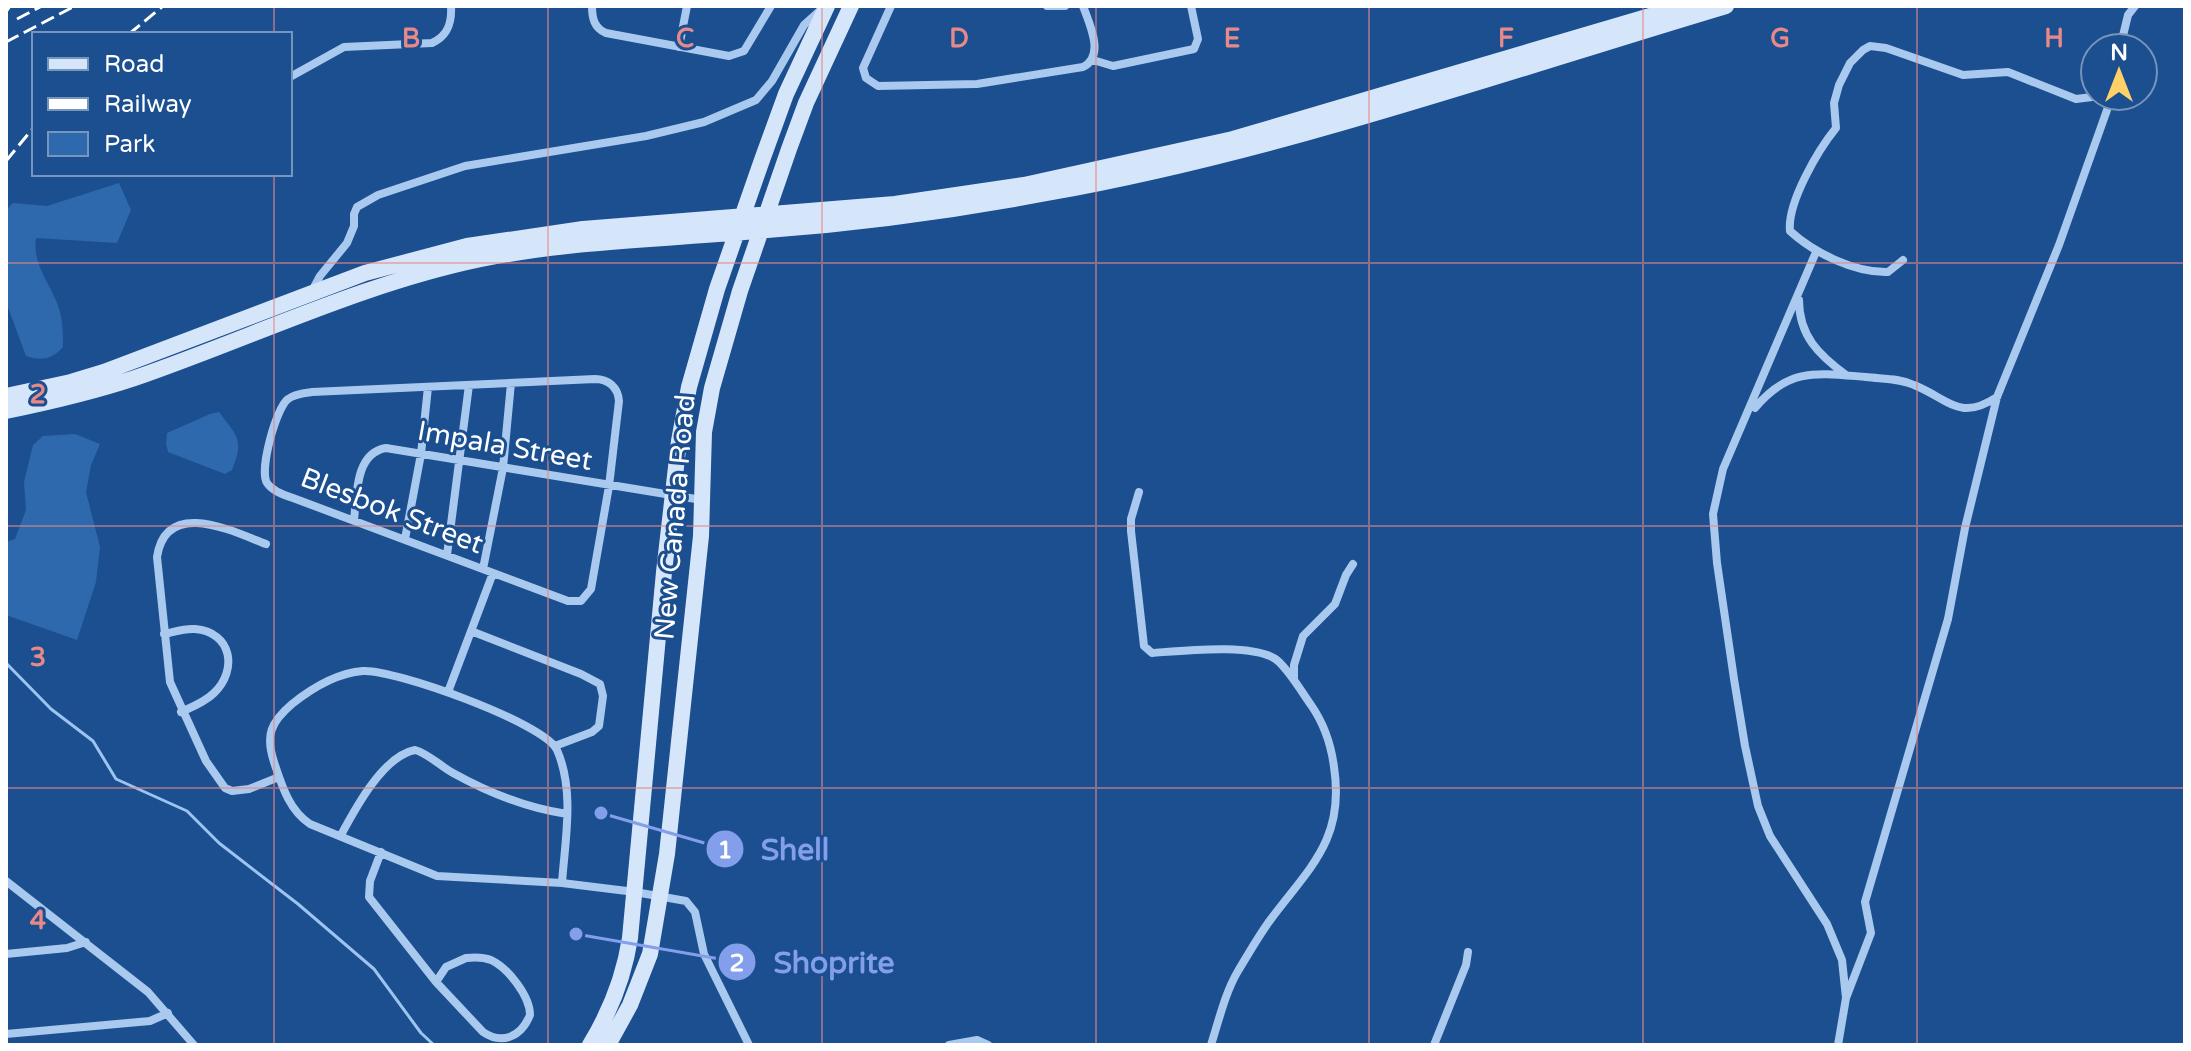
<svg xmlns="http://www.w3.org/2000/svg" width="2191" height="1051" font-family="'Varela Round',sans-serif">
<rect width="100%" height="100%" fill="#1b4f8f"/>
<!-- green -->
<path fill="#2e69ad" d="M119 183 131 210 117 243 36 238C32 263 49 282 57 303 63 318 63 331 63 347 51 360 42 361 26 356L6 302V210L13 203 47 206Z
M219 412C238 437 244 440 232 470L225 474 168 452 166 444 167 433 210 414Z
M75 434 100 444 91 465 86 492 100 547 96 582 77 640 6 615V542L15 539 26 510 24 482 33 445 43 436Z"/>
<g fill="none" stroke-linecap="round" stroke-linejoin="round">
<!-- stream -->
<path stroke="#9cc4f0" stroke-width="3" d="M6 663 51 709 93 741 116 779 187 811 219 843 298 904 374 969 421 1033 434 1045"/>
<!-- minor -->
<path stroke="#a9c9ee" stroke-width="8" d="M592 6C592 18 594 28 606 33L729 56 744 51 771 6
M891 6 863 68 866 78 878 86 977 84 1083 67C1105 56 1090 25 1083 6
M1047 6H1065
M679 47 687 6
M2120 48 2128 15 2135 6
M1093 60 1113 66 1194 49 1198 39 1191 6
M290 77 344 47 432 43C448 36 452 23 451 6
M1816 252 1723 469 1713 514 1717 563 1734 679 1745 746 1758 806 1770 836 1827 924 1842 960 1846 998 1838 1045
M1903 260 1888 272C1855 273 1814 253 1790 231 1787 203 1818 150 1836 128L1834 103 1839 85 1850 63 1863 50 1870 46 1886 48 1963 75 2008 72 2076 99 2100 96
M312 291 320 276 347 243 354 226V214L357 207 378 195 465 166 646 136 704 122 756 100 772 81 804 25 824 7
M1799 300C1799 336 1819 355 1846 375
M595 379C608 379 618 387 619 401L609 486 591 589 581 601H568L293 498C284 495 272 491 267 483 259 470 276 408 288 399 294 394 304 393 312 392Z
M1755 408C1789 367 1818 373 1866 377 1882 379 1899 378 1914 385 1949 399 1959 422 1997 397
M1139 492 1131 519V531L1144 646 1152 653C1180 651 1257 642 1278 661 1291 673 1301 691 1311 705 1325 725 1331 744 1334 767 1345 839 1310 867 1271 919 1259 935 1249 953 1238 971 1225 993 1219 1020 1211 1045
M354 520C357 495 355 453 386 448L702 500
M405 539 421 454 428 387
M266 544C232 531 166 498 157 557L170 682 206 761 225 788 232 791 249 789 279 777
M447 555 469 385
M483 569 503 468 511 383
M471 631 581 674 600 684 603 696 599 726 592 732 555 746
M164 634C174 632 185 628 195 629 232 632 238 670 214 693 205 702 192 707 181 712
M1294 680V665L1303 636 1335 604 1346 575 1353 564
M448 692 493 573
M341 835C355 809 383 756 415 750 429 754 440 766 453 773 489 793 526 808 567 814
M381 852 370 881 369 897 436 982
M6 881 148 992 194 1045
M562 883C565 840 575 791 557 750 545 723 394 669 363 671 337 673 312 688 292 704 271 722 265 735 274 762 282 786 289 810 310 824L437 876 562 883 635 892 686 901 695 912 704 954 749 1045
M6 954 67 948 86 942
M466 958C474 957 483 957 491 960 508 968 530 996 530 1015 521 1037 502 1045 483 1032L436 982 446 967Z
M1846 998 1871 933 1865 902 1948 619 1965 528 1997 397 2059 245 2112 96
M6 1034 150 1021 168 1013
M949 1045 977 1040 988 1045
M1434 1045 1466 965 1468 952"/>
<!-- secondary -->
<path stroke="#d6e6fa" stroke-width="16" d="M6 396 71 382 104 372 365 273 467 246 583 229 895 204 1024 185 1233 139 1684 6
M6 411C50 402 93 392 135 378 251 338 361 284 481 259 571 241 664 239 756 231 853 224 951 211 1047 193 1278 152 1501 73 1726 6
M590 1045C610 1012 624 977 630 938L664 572 679 441 689 387 717 289 762 160 786 94 827 6
M608 1045 630 1005 650 954 667 854 701 536 704 432 712 388 740 291 789 149 806 103 851 6"/>
<!-- rail -->
<path stroke="#fff" stroke-width="3" stroke-dasharray="14 6" stroke-linecap="butt" d="M6 12 10 6
M17 19 42 6
M129 34 163 6
M6 42 75 6
M6 161 34 127"/>
</g>
<!-- grid -->
<path fill="none" stroke="#e88989" stroke-width="2" stroke-opacity="0.55" d="M274 6V34M548 6V1045M822 6V1045M1096 6V1045M1369 6V1045M1643 6V1045M1917 6V1045M274 174V1045M6 263H2185M6 526H2185M6 788H2185"/>
<g text-anchor="middle" dominant-baseline="central" stroke-width="6" stroke-linejoin="round" paint-order="stroke">
<!-- street labels -->
<g font-size="28" fill="#fff" stroke="#1b4f8f">
<text transform="translate(505 446) rotate(10)">Impala Street</text>
<text transform="translate(392 511) rotate(21)">Blesbok Street</text>
<text transform="translate(675 517) rotate(-85)">New Canada Road</text>
</g>
</g>
<g font-size="26" text-anchor="middle" font-weight="bold" fill="#e88989" stroke="#1b4f8f" stroke-width="6" stroke-linejoin="round" paint-order="stroke">
<text x="411" y="47">B</text>
<text x="685" y="47">C</text>
<text x="959" y="47">D</text>
<text x="1232" y="47">E</text>
<text x="1506" y="47">F</text>
<text x="1780" y="47">G</text>
<text x="2054" y="47">H</text>
<text x="38" y="403">2</text>
<text x="38" y="666">3</text>
<text x="38" y="929">4</text>
</g>
<!-- callouts -->
<path fill="none" stroke="#839eea" stroke-width="3" d="M601 813L725 849M576 934L737 962"/>
<g fill="#839eea" stroke="#1b4f8f" stroke-width="3">
<circle cx="601" cy="813" r="8"/>
<circle cx="576" cy="934" r="8"/>
<circle cx="725" cy="849" r="20"/>
<circle cx="737" cy="962" r="20"/>
</g>
<g font-size="24" text-anchor="middle" font-weight="bold" fill="#fff">
<text x="725" y="858">1</text>
<text x="737" y="971">2</text>
</g>
<g font-size="30" text-anchor="middle" font-weight="bold" fill="#839eea" stroke="#1b4f8f" stroke-width="6" stroke-linejoin="round" paint-order="stroke">
<text x="795" y="860">Shell</text>
<text x="834" y="973">Shoprite</text>
</g>
<!-- border -->
<rect width="2191" height="1051" fill="none" stroke="#ffffff" stroke-width="16"/>
<!-- legend -->
<rect x="32" y="32" width="260" height="144" fill="#1b4f8f" stroke="#7695bc" stroke-width="2"/>
<rect x="48" y="58" width="40" height="12" fill="#d6e6fa" stroke="#7695bc" stroke-width="2"/>
<text x="104" y="72" font-size="24" fill="#ffffff">Road</text>
<rect x="48" y="98" width="40" height="12" fill="#ffffff" stroke="#7695bc" stroke-width="2"/>
<text x="104" y="112" font-size="24" fill="#ffffff">Railway</text>
<rect x="48" y="132" width="40" height="24" fill="#2e69ad" stroke="#7695bc" stroke-width="2"/>
<text x="104" y="152" font-size="24" fill="#ffffff">Park</text>
<!-- north arrow -->
<g transform="translate(2119 72)"><circle r="38" fill="#1b4f8f" stroke="#7695bc" stroke-width="2"/>
<path d="M0-6L14 30L0 20L-14 30Z" fill="#ffd166"/>
<text y="-12" font-size="22" font-weight="bold" text-anchor="middle" fill="#ffffff">N</text>
</g>
</svg>
